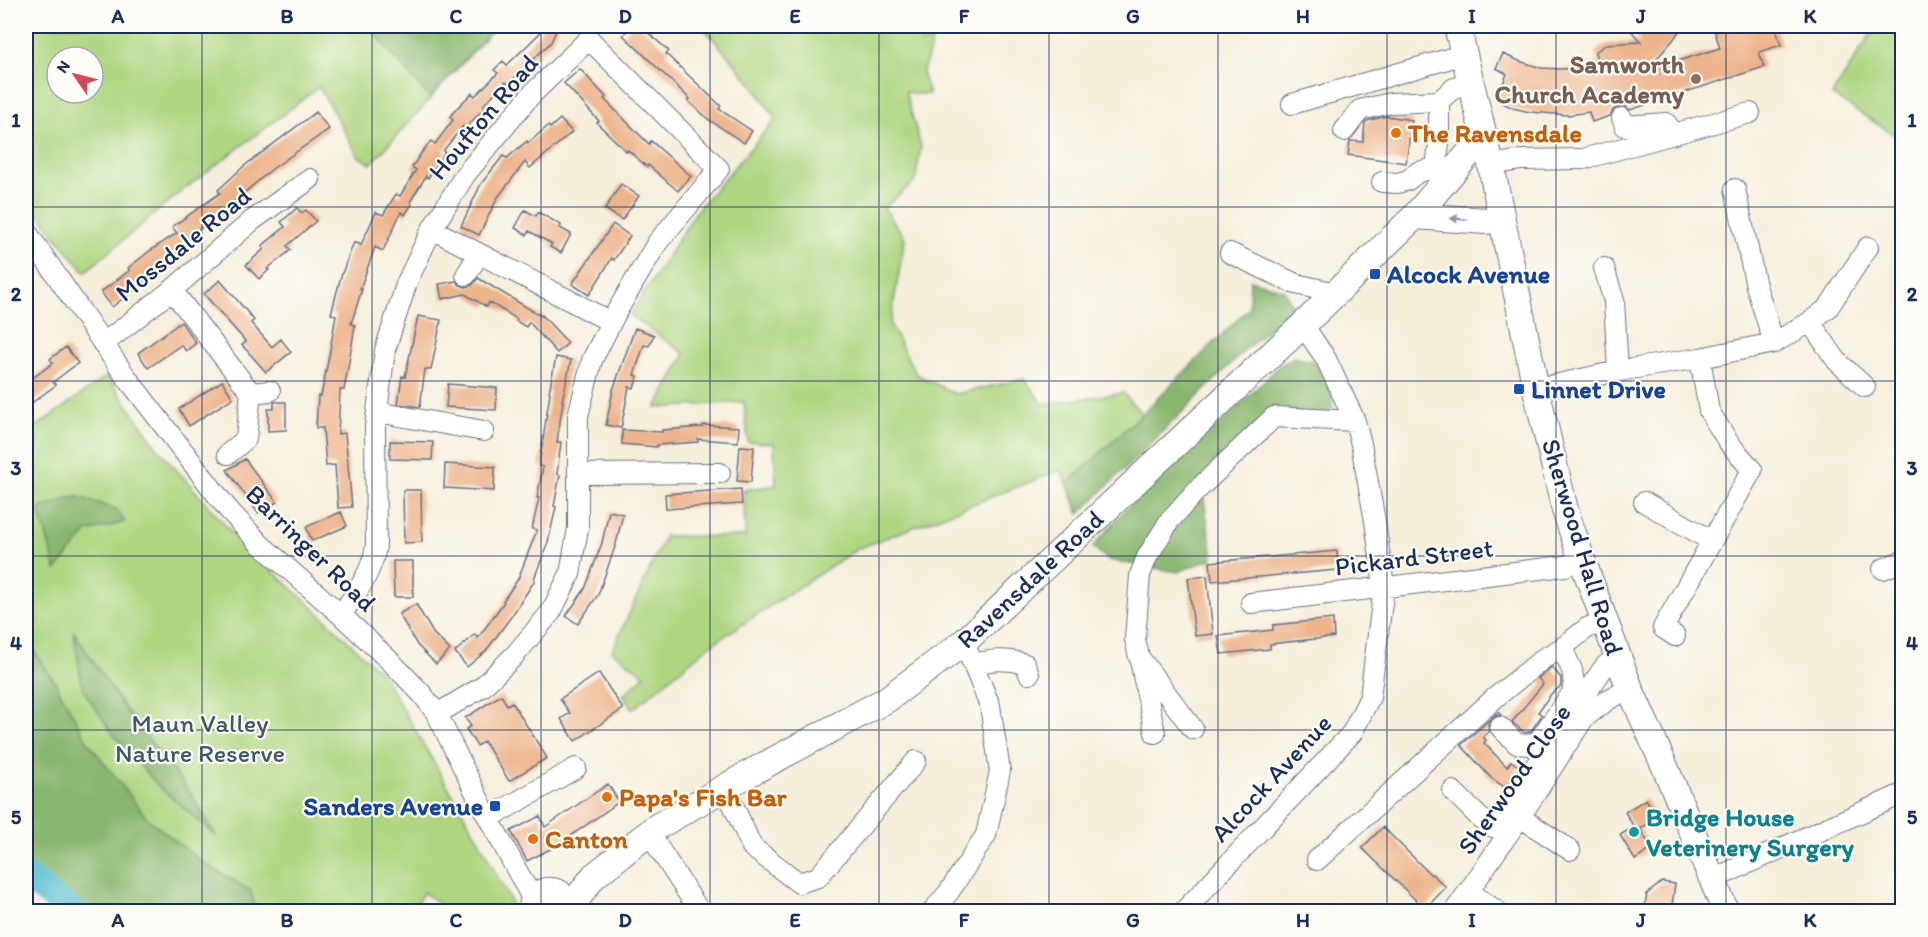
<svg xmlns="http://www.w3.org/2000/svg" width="1928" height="937" font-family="Itim,sans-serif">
<rect width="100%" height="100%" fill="#fdfcf7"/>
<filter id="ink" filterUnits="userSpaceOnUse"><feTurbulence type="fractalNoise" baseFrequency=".0167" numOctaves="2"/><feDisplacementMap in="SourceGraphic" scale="12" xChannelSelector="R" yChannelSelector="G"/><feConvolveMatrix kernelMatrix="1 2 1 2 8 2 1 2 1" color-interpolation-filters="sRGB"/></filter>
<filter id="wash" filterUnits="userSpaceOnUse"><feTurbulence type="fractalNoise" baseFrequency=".008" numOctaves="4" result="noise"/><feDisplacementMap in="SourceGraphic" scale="24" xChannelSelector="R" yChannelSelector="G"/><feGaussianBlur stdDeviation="1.35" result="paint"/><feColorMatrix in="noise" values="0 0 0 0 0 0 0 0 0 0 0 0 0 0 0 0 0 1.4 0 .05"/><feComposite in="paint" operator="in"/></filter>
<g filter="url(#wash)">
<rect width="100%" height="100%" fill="#f5eeda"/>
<!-- green -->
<path fill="#aed681" stroke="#648270" stroke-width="1.5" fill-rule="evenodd" d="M26 26H496L371 164 359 157 319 87 178 194 85 272 56 237 26 196ZM57 57H93V93H57Z
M702 26H914L922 44 932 40 928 57 922 73 929 94H914L905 91 921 147 915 181 884 208 905 238 890 324 916 374 955 394 1024 379 1043 404 1123 393 1142 414 1067 484 1061 470 857 549 709 646 633 709 623 695 645 675 612 651 665 536 745 537 744 490 776 485 774 443 748 442 744 402 656 408 685 354 630 315 698 209 776 119 753 85Z
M1876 26H1902V140L1832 95Z
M107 376 159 450 235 536 323 617 383 675 476 835 511 902 512 911H449L423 892 414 911H106L26 855V434Z"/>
<!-- forest -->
<path fill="#8ab76f" stroke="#527366" stroke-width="1.5" d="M368 26H496L430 98Z
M1250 280 1284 290 1293 307 1245 350 1079 514 1067 484 1142 414 1249 308Z
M1293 357 1315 362 1332 394 1333 419 1275 410 1202 487 1213 558 1178 572 1108 560 1093 547 1125 510 1238 407 1279 366Z
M75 496 116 509 125 522 87 532 56 570 39 509Z
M73 631 125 709 191 794 216 836 159 787 113 734 83 690Z
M26 639 53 679 88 742 147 818 202 862 251 891 256 911H55L26 891Z"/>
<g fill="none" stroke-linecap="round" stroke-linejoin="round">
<!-- river -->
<path stroke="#50bacd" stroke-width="27" d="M26 877 73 912"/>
</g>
<g id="blocks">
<!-- building -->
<path fill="#edb38a" d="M543 26H558L551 42 508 84 506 82 483 105 485 107 465 129 463 126 443 151 445 152 428 178 426 176 410 202 412 204 405 215 401 212 383 251 375 247 360 289H362L351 324 355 325 350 356 344 390H340L338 434 345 433 352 507 338 508 335 465 326 466 323 428H316L318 396H321L329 356 336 315 331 314 341 276 354 242 361 245 376 212 383 215 396 194 400 196 416 170 412 167 422 152 431 141 435 144 453 120 450 117 455 110 472 93 475 96 498 73 494 70 503 61 507 65 539 34Z
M632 26H640L669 51 666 54 721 106 719 109 752 131 744 143 708 119 688 101 690 99 623 35Z
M1627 26H1683L1673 40 1646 71 1720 48 1713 26H1775L1781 45 1759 52 1764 67 1630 110 1625 106 1618 107 1613 110 1610 116 1592 122 1589 112 1568 115 1530 112 1513 108 1496 100 1507 74 1496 68 1503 54 1519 61 1541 68 1561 69 1579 68 1598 63 1595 52 1607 44 1641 42Z
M580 69 606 97 604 99 649 144 651 141 691 176 678 191 648 165 647 167 628 150 627 152 597 123 599 121 564 83Z
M316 112 329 129 272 169 222 212 223 213 192 234 194 236 176 249 179 254 112 307 101 292 130 270 128 268 151 250 177 233 172 227 220 193 218 190 244 166Z
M1386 116 1412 120 1406 163 1348 155 1350 141 1363 142 1365 123 1367 121Z
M560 119 572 132 530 168 525 162 498 197 479 235 461 226 481 184 503 156 507 158 527 141 528 143 548 126 550 128Z
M621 184 639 196 622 220 605 209Z
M297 208 302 213 306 210 316 221 287 246 291 250 267 269 269 270 259 279 246 265 264 249 262 246 285 227 281 222Z
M525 210 536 216 538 212 561 225 560 228 571 234 561 253 550 247 552 244 529 231 527 235 515 228Z
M613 224 630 236 614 260 612 258 589 295 572 284Z
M478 278 541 316 542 315 568 343 557 353 529 322 526 327 516 321 517 319 489 302 487 307 465 294 442 299 439 284 456 281 460 285 466 287 472 285Z
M220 280 254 320 251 323 272 347 281 339 291 352 266 372 242 345 246 342 204 294Z
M418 316 441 320 431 370 425 369 420 407 398 404 402 376 405 377Z
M181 322 196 343 186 351 181 345 148 368 138 353Z
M635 328 654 335 649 346 644 345 634 375 638 376 634 388 629 387 621 428 606 425 613 390Z
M66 347 78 363 53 382 56 385 26 407V383L53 363 50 359Z
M556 357 571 360 562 401H563L557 442H561L557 474 560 475 554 506 556 507 548 542 534 579 535 580 513 614 486 651 467 667 455 652 475 634 478 638 504 602 503 601 518 579 537 530 532 529 539 498H537L543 467 539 466 550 393 549 392Z
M222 381 233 398 189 426 179 409Z
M448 384 497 388 496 410 446 407Z
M274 402H286V430L268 431V409H274Z
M703 425 739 427 738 442 698 439V442L657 445V447L622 444V430L662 432V430L703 427Z
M390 441 433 442 432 460 390 459Z
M740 446 754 447 751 482 737 481Z
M245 459 277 502 258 513 227 470Z
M445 464 495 467 494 491 444 488Z
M741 489 742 504 666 509 665 494Z
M403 490H421L422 542 404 543Z
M609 511 623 514 616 544 598 595 578 624 566 616 585 589 602 543Z
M341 512 347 526 312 541 306 527Z
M1337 551 1338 570 1212 581 1210 562Z
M393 561H413V597H394Z
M1207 576 1213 634 1195 636 1188 578Z
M416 604 433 633 450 650 436 664 417 645 399 614Z
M1333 619 1334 637 1270 644V649L1221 654 1218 636 1273 630V625Z
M1552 667 1561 678V686L1551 694 1538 712 1542 715 1531 731 1525 733 1512 722 1543 684 1538 678Z
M599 673 623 709 575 741 561 719 570 713 560 699Z
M501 695 507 705 512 702 547 758 509 781 484 741 477 746 466 729 471 726 465 718Z
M1498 712 1501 715 1496 716 1491 719 1488 724 1489 732 1483 737 1486 740 1484 743 1507 767 1511 761 1520 767 1506 788 1491 778 1461 745Z
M608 784 619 802 556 846 527 861 511 831 540 816 545 827Z
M1646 799 1657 818 1640 829 1652 849 1635 860 1620 835 1634 827 1625 812Z
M1383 827 1431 875 1432 874 1446 887 1425 909 1362 848Z
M1662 882 1675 884 1671 912H1644L1647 894Z"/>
</g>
</g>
<g filter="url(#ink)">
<use href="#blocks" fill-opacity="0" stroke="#677289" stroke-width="1.5"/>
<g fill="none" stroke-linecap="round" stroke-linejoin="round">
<defs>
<path id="minor" d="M1439 101V143L1436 168 1448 179
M1292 104 1465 54
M1622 118 1625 126 1666 123 1674 134
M1344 131 1360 110 1391 103 1439 101 1454 88 1471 83
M1491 165 1521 160 1583 159 1750 113
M1382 182 1398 183 1408 180 1418 172 1436 168
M1735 189 1756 286 1774 343
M432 229 611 322
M26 231 124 374 227 508 260 544 341 615 391 662 422 694 437 714 482 806 533 900
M1230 253 1296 284 1336 293
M1604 268 1614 301 1618 371
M466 275 479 254
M172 290 251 393
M1810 322 1837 361 1865 387
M103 344 172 290 253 220 310 179
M1536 389 1618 371 1700 358 1774 343 1810 322 1828 308 1868 247
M377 412 484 431
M228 454 246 439 251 393 270 391
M580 474 720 473
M1644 502 1712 541
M1883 569 1902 561
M1251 603 1565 566 1582 560
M341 615C356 593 372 573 376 546L375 427 385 350 407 282 432 229 465 175 530 96 589 39 719 169 657 243 617 311 592 360 578 416V528L570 574 551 612 514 656 482 687 437 714
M1675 636 1663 628 1752 470 1729 443 1709 411 1700 358
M973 664C991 660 1007 658 1025 664L1029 674
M1141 665 1155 733
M1500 727 1517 744 1529 745 1539 740 1572 693 1574 683 1572 670 1562 648
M1193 729 1139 657 1135 639 1140 575 1147 557 1170 520 1196 491 1274 417 1355 421
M725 787 752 847 799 883 818 877 916 761
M1453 791 1480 818 1493 827 1605 666 1617 657
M1520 817 1570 850
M489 818 576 768
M649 833 700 912
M1317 860 1496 697 1544 658 1562 648 1587 628 1604 621
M1713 879 1902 794
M1468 891 1498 912
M932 912 949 892 986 835 1000 771 990 706 964 642
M1183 912 1352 733 1370 697 1384 587 1375 521 1361 444 1355 421 1326 359 1303 325
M1454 912 1520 817 1584 718 1609 699 1630 689"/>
<path id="major" d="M1457 26 1491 165 1536 389 1565 510 1582 560 1630 689 1665 767 1726 912
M1415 216 1486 221 1502 218
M532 912C531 895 544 887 559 893L567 903V909
M567 912 594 876 655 828 748 774 886 700 964 642 1303 325 1415 216 1484 136"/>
</defs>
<!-- minor casing -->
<use href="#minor" stroke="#677289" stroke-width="22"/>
<!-- major casing -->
<use href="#major" stroke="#677289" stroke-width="28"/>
<!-- minor -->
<use href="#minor" stroke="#fff" stroke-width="20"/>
<!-- major -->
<use href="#major" stroke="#fff" stroke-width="26"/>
</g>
<!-- one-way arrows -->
<defs><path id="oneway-solid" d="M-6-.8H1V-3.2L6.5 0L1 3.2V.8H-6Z" transform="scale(1.5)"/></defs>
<use fill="#8d97ae" href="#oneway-solid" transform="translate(1459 219) rotate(-176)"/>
</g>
<!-- grid -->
<path fill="none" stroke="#1b2f5e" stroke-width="1.5" stroke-opacity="0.55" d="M202 26V912M372 26V912M541 26V912M710 26V912M879 26V912M1049 26V912M1218 26V912M1387 26V912M1556 26V912M1726 26V912M26 207H1902M26 381H1902M26 556H1902M26 730H1902"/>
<!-- markers -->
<circle fill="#8d6e63" stroke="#fdfcf7" stroke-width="2" cx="1696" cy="79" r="6"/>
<g fill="#e8710a" stroke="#fdfcf7" stroke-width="2">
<circle cx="1396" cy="133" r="6"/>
<circle cx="607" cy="797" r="6"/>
<circle cx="533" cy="839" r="6"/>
</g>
<g fill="#1a4fb4" stroke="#fdfcf7" stroke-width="2">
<rect x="1369" y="268" width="12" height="12" rx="3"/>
<rect x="1513" y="383" width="12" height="12" rx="3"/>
<rect x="489" y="800" width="12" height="12" rx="3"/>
</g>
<circle fill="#0f9aa8" stroke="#fdfcf7" stroke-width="2" cx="1634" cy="832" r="6"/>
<g text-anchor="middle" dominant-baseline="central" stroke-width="4.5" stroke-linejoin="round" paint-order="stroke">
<!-- education labels -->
<g font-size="26" font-weight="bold" fill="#785e54" stroke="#fdfcf7" text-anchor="end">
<text x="1684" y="64">Samworth<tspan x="1684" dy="30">Church Academy</tspan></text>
</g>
<!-- street labels -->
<g font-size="26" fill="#1b2f5e" stroke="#fdfcf7">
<text transform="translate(483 117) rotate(-50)">Houfton Road</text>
<text transform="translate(183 244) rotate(-39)">Mossdale Road</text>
<text transform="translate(1583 547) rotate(73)">Sherwood Hall Road</text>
<text transform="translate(311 548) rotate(44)">Barringer Road</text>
<text transform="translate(1414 557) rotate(-7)">Pickard Street</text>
<text transform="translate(1030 579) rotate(-43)">Ravensdale Road</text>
<text transform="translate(1271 778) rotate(-47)">Alcock Avenue</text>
<text transform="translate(1514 779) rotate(-55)">Sherwood Close</text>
</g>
<!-- food labels -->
<g font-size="26" font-weight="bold" fill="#c56008" stroke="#fdfcf7" text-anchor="start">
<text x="1408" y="133">The Ravensdale</text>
<text x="619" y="797">Papa's Fish Bar</text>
<text x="545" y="839">Canton</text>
</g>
<!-- transit labels -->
<g font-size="26" font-weight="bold" fill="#164399" stroke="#fdfcf7" text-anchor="start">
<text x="1387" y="274">Alcock Avenue</text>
<text x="1531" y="389">Linnet Drive</text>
<text x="483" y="806" text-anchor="end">Sanders Avenue</text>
</g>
<!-- park labels -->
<g font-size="26" fill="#405967" stroke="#fdfcf7">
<text x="200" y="723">Maun Valley<tspan x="200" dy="30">Nature Reserve</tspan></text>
</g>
<!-- culture labels -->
<g font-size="26" font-weight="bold" fill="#0d838f" stroke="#fdfcf7" text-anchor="start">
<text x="1646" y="817">Bridge House<tspan x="1646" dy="30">Veterinery Surgery</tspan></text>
</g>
</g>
<!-- margin -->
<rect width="1928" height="937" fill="none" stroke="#fdfcf7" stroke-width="66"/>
<!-- north arrow -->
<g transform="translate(75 75) rotate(305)"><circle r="28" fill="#fdfcf7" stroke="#a3aaba" stroke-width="1.5"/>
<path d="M0-4.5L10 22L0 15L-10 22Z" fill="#d1495b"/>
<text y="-9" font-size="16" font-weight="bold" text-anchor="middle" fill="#1b2f5e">N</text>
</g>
<rect x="33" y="33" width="1862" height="871" fill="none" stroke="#1b2f5e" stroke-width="2"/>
<g font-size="20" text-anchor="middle" font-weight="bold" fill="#1b2f5e">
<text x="118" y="23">A</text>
<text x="287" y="23">B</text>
<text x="456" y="23">C</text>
<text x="625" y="23">D</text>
<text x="795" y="23">E</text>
<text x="964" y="23">F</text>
<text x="1133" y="23">G</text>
<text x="1303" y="23">H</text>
<text x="1472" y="23">I</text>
<text x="1641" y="23">J</text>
<text x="1810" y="23">K</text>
<text x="16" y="127">1</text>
<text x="1912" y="127">1</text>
<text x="16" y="301">2</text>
<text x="1912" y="301">2</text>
<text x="16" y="475">3</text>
<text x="1912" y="475">3</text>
<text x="16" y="650">4</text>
<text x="1912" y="650">4</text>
<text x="16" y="824">5</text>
<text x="1912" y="824">5</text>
<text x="118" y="927">A</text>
<text x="287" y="927">B</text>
<text x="456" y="927">C</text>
<text x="625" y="927">D</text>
<text x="795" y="927">E</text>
<text x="964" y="927">F</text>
<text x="1133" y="927">G</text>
<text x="1303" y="927">H</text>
<text x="1472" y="927">I</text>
<text x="1641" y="927">J</text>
<text x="1810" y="927">K</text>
</g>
</svg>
